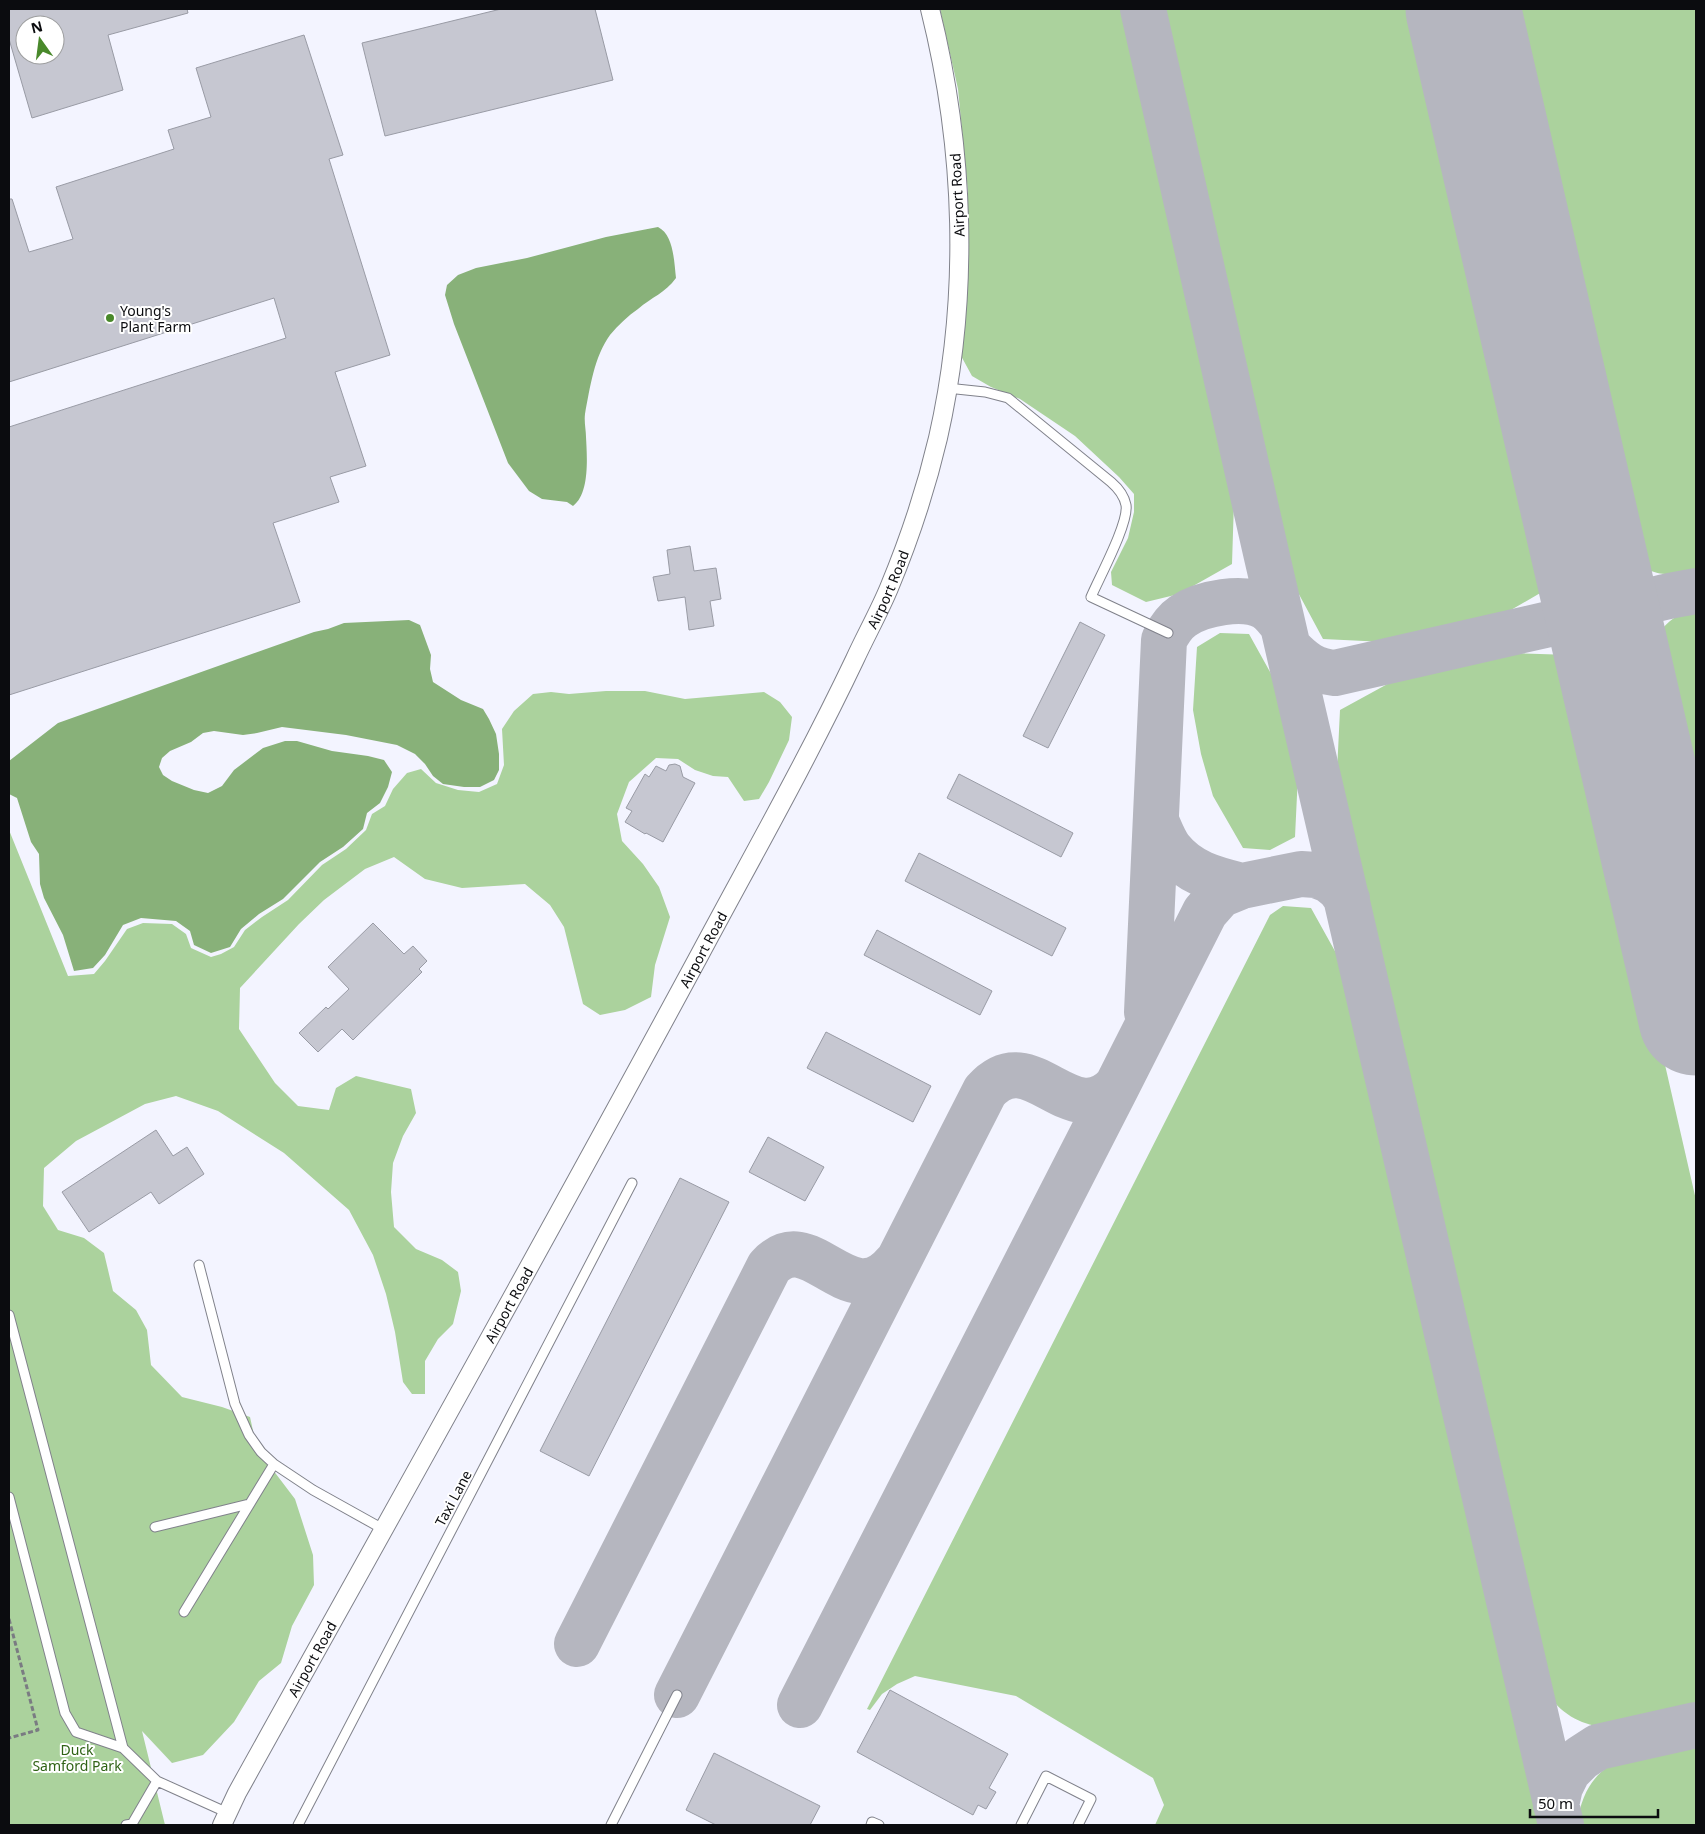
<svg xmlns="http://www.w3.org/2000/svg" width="1705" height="1834" font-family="'Noto Sans',sans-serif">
<rect width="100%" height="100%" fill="#f3f4ff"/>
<!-- green -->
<path fill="#abd29d" d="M940 9H1128L1210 360 1234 501 1232 564 1179 594 1146 602 1112 585 1111 572 1128 538 1134 512V494L1119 477 1075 436 1020 399 991 387 972 376 960 354 967 270 968 192 958 89Z
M1159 9H1421L1554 585 1504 614 1444 631 1385 642 1323 639 1294 585 1256 445 1173 87Z
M1501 9H1696V570C1663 577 1652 577 1626 553Z
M1696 609V857L1650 654C1657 629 1671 615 1696 609Z
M1220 633 1249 634 1279 688 1291 730 1298 774 1295 837 1270 850 1243 848 1213 796 1201 754 1193 710 1197 647Z
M1512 653 1571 655 1696 1200V1712C1649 1723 1592 1745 1554 1702 1548 1695 1544 1686 1540 1678L1362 908 1337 772 1340 710 1393 681 1450 664Z
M606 691H645L685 699 764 692 780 702 792 717 789 740 769 782 759 799 744 801 728 777 713 776 695 770 678 759 656 758 629 782 617 814 622 841 643 864 659 887 670 917 655 965 651 997 625 1010 600 1015 583 1004 564 927 550 905 525 884 462 888 425 879 394 857 365 869 324 900 299 924 240 988 239 1029 275 1083 298 1106 329 1110 336 1088 356 1076 411 1089 416 1113 403 1136 393 1163 391 1192 394 1227 416 1249 442 1260 458 1272 461 1291 453 1324 438 1339 425 1361V1394H412L403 1382 395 1332 386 1294 373 1255 349 1210 284 1153 218 1111 176 1096 145 1104 76 1141 44 1168 43 1206 58 1230 84 1238 104 1253 113 1291 136 1310 147 1330 151 1365 182 1397 222 1407 250 1417 257 1449 295 1499 313 1555 314 1585 292 1626 281 1663 259 1681 234 1722 203 1755 172 1763 142 1731 165 1825H9V830L68 976 94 974 105 961 127 929 143 923 172 924 186 934 191 948 211 957 221 954 234 947 245 930 262 917 288 900 322 865 346 849 366 830 372 814 385 806 393 789 407 773 421 769 436 783 458 790 479 792 497 784 504 765 502 729 514 711 533 694 551 692 569 694Z
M1283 906 1311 908 1341 962 1380 1102 1546 1825H1155L1164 1805 1153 1778 1016 1696 915 1676 897 1684 882 1694 870 1710 867 1709 1270 915Z
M1696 1739V1825H1577C1586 1754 1638 1753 1696 1739Z"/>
<!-- water -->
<path fill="#88b179" d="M658 227C674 235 674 262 676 278 665 293 652 297 638 309 628 316 618 325 610 335 594 357 590 388 585 414 584 422 586 430 586 437 587 456 590 494 573 506L567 502 542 499 529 491 508 463 454 324 445 295 447 285 458 275 476 268 527 258 606 237Z
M409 620 420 625 431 655 430 669 433 682 461 700 483 709 489 719 496 734 499 754V770L494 780 480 787H464L443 784 433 776 425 764 415 754 397 745 346 735 282 727 257 733 243 735 214 731 203 733 191 742 170 751 162 758 159 767 163 775 172 781 194 790 208 793 222 786 234 770 263 748 285 741H297L332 751 368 756 384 760 392 772 388 787 380 803 367 813 363 829 343 847 320 862 283 899 259 914 241 929 230 947 211 953 194 945 190 931 176 921 141 918 123 925 105 955 93 968 74 971 63 935 44 898 40 884 39 854 31 842 17 798 9 794V761L58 723 314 632 328 629 344 623Z"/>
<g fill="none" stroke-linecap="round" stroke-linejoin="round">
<!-- taxiway -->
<path stroke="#b5b6bf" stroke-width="46" d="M1143 9 1267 557 1561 1825
M1589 555C1606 586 1614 592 1648 601
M1289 648C1303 663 1314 671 1335 673L1558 622C1586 626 1599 635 1613 659
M1613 659C1617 637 1626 610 1650 601 1664 596 1681 594 1696 591
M1156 821C1160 830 1164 841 1170 849 1189 873 1214 879 1242 886
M1147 1012 1164 640C1169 630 1174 622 1183 616 1202 603 1244 595 1265 607 1273 612 1278 619 1283 626
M577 1644 769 1267C811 1221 848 1320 896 1263
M677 1695 985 1091C1031 1039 1070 1136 1117 1086
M800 1705 1117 1086 1205 912 1220 895 1242 886 1301 874 1316 875 1329 880 1339 888 1347 899
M1556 1805 1560 1787 1568 1771 1581 1758 1598 1747 1696 1725"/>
<!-- runway -->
<path stroke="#b5b6bf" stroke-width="115" d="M1463 9 1696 1018"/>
</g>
<!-- building -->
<path fill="#c6c7d1" stroke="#999ba5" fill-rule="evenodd" d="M9 9H187L188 13 108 35 123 90 32 118 9 39ZM25 25H55V55H25Z
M501 9H595L613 80 385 136 362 43Z
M304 35 343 155 329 159 390 355 335 372 366 466 330 477 339 502 273 523 300 602 9 695V427L286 338 274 298 9 382V199H12L29 252 73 239 56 187 174 149 168 130 211 117 196 68Z
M690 546 694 571 716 568 721 599 710 601 714 626 689 630 685 597 658 601 653 577 670 574 667 550Z
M1080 622 1105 635 1048 748 1023 736Z
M675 764 680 766 683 777 695 783 663 842 646 833 645 834 625 822 632 811 626 808 645 774 649 777 656 766 666 771 669 765Z
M959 774 1073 833 1061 857 947 798Z
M919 853 1066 928 1052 956 905 881Z
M373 923 404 954 413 946 427 961 419 969 422 972 353 1040 342 1029 318 1052 299 1033 326 1007 328 1009 349 989 328 967Z
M877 930 992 991 980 1015 864 955Z
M826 1032 931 1086 913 1122 807 1068Z
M156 1130 173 1156 187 1147 204 1174 159 1204 151 1192 89 1232 62 1192Z
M768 1137 824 1167 805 1201 749 1172Z
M680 1178 729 1202 589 1476 540 1451Z
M890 1690 1008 1754 989 1788 996 1792 986 1809 978 1805 973 1815 857 1752Z
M714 1753 820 1806 810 1825H716L686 1810Z"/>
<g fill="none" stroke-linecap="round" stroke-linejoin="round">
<defs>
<path id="service" d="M947 388 985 392 1008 398 1111 482C1118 488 1124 495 1126 505 1129 523 1099 578 1091 597L1168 633
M199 1265 235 1404 249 1435 261 1452 274 1464 313 1490 383 1529
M9 1315 123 1748
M9 1497 65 1713 76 1732 123 1748 157 1781 228 1813
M155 1527 249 1504
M184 1612 274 1464
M126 1825 132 1824 157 1781
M298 1825 632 1183
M611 1825 677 1695
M871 1825 872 1822 879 1825
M1021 1825 1046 1776 1091 1799 1078 1825"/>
<g id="minor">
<path id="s1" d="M222 1825 237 1793C392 1514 548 1236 699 956 752 857 807 760 855 659 866 635 879 612 889 588 909 540 926 489 938 438 970 297 965 149 930 9"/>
</g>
</defs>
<!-- service casing -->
<use href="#service" stroke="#80828b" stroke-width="11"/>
<!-- minor casing -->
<use href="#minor" stroke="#80828b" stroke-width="20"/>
<!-- path -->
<path stroke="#7a7b82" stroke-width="3" stroke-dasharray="5 2.5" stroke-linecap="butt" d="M9 1619 38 1730 9 1738"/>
<!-- service -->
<use href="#service" stroke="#fff" stroke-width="9"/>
<!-- minor -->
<use href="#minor" stroke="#fff" stroke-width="18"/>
</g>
<!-- markers -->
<circle fill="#49892b" stroke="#fff" stroke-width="2" cx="110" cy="318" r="5"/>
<g text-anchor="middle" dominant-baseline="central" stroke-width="4" stroke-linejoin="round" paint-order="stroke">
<!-- street labels -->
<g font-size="14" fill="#0b0c0f" stroke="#fff">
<text transform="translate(957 195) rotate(-93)">Airport Road</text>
<text stroke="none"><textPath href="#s1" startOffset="1404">Airport Road</textPath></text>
<text stroke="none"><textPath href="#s1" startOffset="999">Airport Road</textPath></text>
<text stroke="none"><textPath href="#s1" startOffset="594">Airport Road</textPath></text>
<text transform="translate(453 1498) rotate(-62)">Taxi Lane</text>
<text stroke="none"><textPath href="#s1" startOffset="189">Airport Road</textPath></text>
</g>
<!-- poi labels -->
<g font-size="14" fill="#0b0c0f" stroke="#fff" text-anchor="start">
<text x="120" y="310">Young's<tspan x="120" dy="16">Plant Farm</tspan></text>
</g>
<!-- park labels -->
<g font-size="14" fill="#2f6215" stroke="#fff">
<text x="77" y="1749">Duck<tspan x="77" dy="16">Samford Park</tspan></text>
</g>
</g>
<!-- border -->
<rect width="1705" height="1834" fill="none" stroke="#0b0c0f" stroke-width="20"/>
<!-- north arrow -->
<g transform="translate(40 40) rotate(346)"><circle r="24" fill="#ffffff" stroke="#9d9e9f"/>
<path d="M0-4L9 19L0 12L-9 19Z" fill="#49892b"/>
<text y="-8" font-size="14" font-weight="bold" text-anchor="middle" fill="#0b0c0f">N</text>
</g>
<!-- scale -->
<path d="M1530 1809v8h128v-8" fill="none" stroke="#0b0c0f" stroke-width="2.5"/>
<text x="1538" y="1809" font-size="15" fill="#0b0c0f" stroke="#ffffff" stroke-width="4" paint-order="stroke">50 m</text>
</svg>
